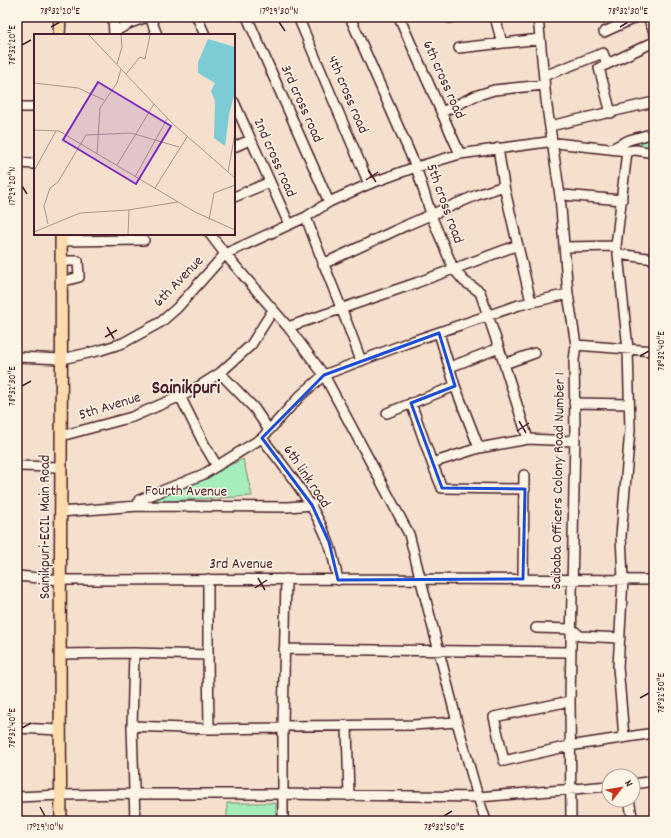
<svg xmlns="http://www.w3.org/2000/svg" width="671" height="838" font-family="Dekko,sans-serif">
<rect width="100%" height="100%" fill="#f4e0cc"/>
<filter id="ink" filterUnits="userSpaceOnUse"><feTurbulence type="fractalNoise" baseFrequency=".025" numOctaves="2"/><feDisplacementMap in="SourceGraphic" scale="8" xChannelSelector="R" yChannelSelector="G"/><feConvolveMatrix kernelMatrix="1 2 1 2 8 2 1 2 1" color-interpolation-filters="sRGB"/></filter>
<g filter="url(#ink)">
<!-- green -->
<path fill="#a5eebc" stroke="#788674" d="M654 136V150L622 146Z
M243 459 252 496 150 502Z
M227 803H276V821H227Z"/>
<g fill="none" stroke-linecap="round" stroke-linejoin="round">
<defs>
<path id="minor" d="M113 17 114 35
M150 17 157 35
M197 17 205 35
M247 17 329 202
M298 17 369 184
M350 17 416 167 433 220 453 268 464 281 480 292 499 348 450 367
M399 17 460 154
M449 17 450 18
M495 17 502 43
M538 17 546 100 560 196 568 294 576 345 574 360 575 433 570 701 571 821
M648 17 654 32
M114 32 130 23 147 17
M604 32 637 17
M459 48 540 39
M544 76 603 53 607 64
M234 102 289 224
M17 107H35
M442 112 475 96 494 90 544 85
M611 113 599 68 654 42
M550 126 654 102
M234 147 250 140
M498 148 504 186 531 302
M611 149 629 140 654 133
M17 163 35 164
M560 196 563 195 622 200
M234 197 270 182
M306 217C323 265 344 312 361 361
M210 234 225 254 288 327 324 375 409 534 457 722 478 797 486 821
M61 241 144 240
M565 247 616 246
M618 254 654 259
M323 264 407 225 477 195 504 186
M61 282 79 277 78 261H61
M288 327 416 283 518 245
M576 345 654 351
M499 348 528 439
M17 357 62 359 101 350 123 343 161 322 177 308 225 254 306 217 329 202 369 184 410 169 460 154 547 142 627 151 636 150 654 153
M504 364 535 353
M220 373 254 408 269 430
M180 396 204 444 217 466
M411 403 432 463 479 448 455 386 439 333
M574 403 629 404
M387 413 455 386
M61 436 132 417 190 392 220 373 251 345 273 310
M262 438C288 472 312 500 328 541 333 553 335 567 338 580
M479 448 528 439 574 441
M432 463 442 488 525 489
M17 466 61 467
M138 506 139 500 204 474 262 438 300 396 324 375 407 343 519 305 568 294
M60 512 138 506 288 507 312 505
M17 576 61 580 420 579 654 580
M523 579 524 475
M536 628 572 629 580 636 620 638
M284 649 571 652
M60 654 134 653
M570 701 494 717 504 761 569 746 654 733
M132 726 209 729 208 655
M283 726 413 725 457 722
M347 726 349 796
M17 728 60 730
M209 729 283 728
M624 737 618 667 623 579 621 536 630 430 628 349 618 254 616 246 627 151
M633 784 654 781
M17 797 61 795 134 794H282L478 797 609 786
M629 800 633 821
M135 821 132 726 134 653 208 655V579
M283 821V726L286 579"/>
<path id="major" d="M59 35 60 17
M61 234C63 430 58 625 61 821"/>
</defs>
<!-- minor casing -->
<use href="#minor" stroke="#4a1f2b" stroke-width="12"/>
<!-- major casing -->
<use href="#major" stroke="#4a1f2b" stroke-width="14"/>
<!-- minor -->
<use href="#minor" stroke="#fcf5e5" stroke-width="9"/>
<!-- major -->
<use href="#major" stroke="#fcdcac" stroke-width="11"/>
</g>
</g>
<!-- marked area -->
<path fill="none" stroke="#1d4ed8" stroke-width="3" stroke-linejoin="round" d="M439 333 455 386 411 403 442 488 525 489 523 579 338 580 329 542 312 505 262 438 324 375Z"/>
<!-- ticks -->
<path fill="none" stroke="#4a1f2b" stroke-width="1.5" d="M279 22 285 31M51 27 60 22M620 27 628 22M22 45 31 40M368 170 376 182M366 180 378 172M22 186 27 194M107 327 114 339M105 337 117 330M640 356 649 351M22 386 31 381M519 421 526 433M517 431 529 423M258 578 265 590M255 588 267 580M640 698 649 693M22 728 31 723M40 807 45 816M444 816 452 811"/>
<g text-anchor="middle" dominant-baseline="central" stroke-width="3" stroke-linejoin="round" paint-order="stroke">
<!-- street labels -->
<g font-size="15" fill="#4a1f2b" stroke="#fcf5e5">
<text transform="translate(443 80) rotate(66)">6th cross road</text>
<text transform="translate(347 95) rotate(67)">4th cross road</text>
<text transform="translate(301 104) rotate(66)">3rd cross road</text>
<text transform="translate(274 158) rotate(66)">2nd cross road</text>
<text transform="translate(444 204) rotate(70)">5th cross road</text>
<text transform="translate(179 282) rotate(-46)">6th Avenue</text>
<text transform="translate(110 407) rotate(-17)">5th Avenue</text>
<text transform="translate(306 477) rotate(56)">6th link road</text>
<text transform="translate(559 481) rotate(-89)">Saibaba Officers Colony Road Number 1</text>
<text transform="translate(186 492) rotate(1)">Fourth Avenue</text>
<text transform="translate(46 527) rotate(-90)">Sainikpuri-ECIL Main Road</text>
<text x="241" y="565">3rd Avenue</text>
</g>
<!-- district labels -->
<g font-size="19" font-weight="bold" fill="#4a1f2b" stroke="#fcf5e5">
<text x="186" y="389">Sainikpuri</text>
</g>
</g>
<!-- overview -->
<g transform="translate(34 34)">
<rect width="201" height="201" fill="#f4e0cc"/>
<path d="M174 5 201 13V58L195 81 191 112 180 104 181 67 177 57 181 49 164 39V28Z" fill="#7cccd6"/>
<path fill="none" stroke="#b0938c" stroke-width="1" d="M55 1 138 89 201 144M83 30 88 13 87 1M92 40 106 23 111 25 116 1M0 49 44 54 70 66M0 96 25 97 161 178 201 196M63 120 66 74 83 49 87 35M83 131 120 70M0 137 22 97M194 138 201 99M101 143 133 85M121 154 153 103M175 186 180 159 201 151M14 190 10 172 16 154 24 148 52 101 97 99 145 113M0 198 46 179 94 176 144 168M94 200 95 176"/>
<path fill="#7b2cbf" fill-opacity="0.15" stroke="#7b2cbf" stroke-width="2" d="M64 48 137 92 102 150 29 106Z"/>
<rect width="201" height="201" fill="none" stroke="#4a1f2b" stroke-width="2"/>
</g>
<!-- margin -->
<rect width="671" height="838" fill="none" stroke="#fcf5e5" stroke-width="44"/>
<!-- north arrow -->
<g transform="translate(621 788) rotate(59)"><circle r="19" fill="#fcf5e5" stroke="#b59f9b"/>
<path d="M0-3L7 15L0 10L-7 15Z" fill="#c8321e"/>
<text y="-6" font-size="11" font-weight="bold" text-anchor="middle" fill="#4a1f2b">N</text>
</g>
<rect x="22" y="22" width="627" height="794" fill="none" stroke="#4a1f2b" stroke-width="1.5"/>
<g font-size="10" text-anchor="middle" fill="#4a1f2b">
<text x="60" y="14">78°32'20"E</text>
<text x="279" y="14">17°29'30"N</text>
<text x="628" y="14">78°32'30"E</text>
<text transform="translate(11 45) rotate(-90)" y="4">78°32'20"E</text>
<text transform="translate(11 186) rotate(-90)" y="4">17°29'20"N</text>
<text transform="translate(660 351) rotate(-90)" y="4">78°32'40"E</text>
<text transform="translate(11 386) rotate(-90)" y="4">78°32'30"E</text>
<text transform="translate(660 693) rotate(-90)" y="4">78°32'50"E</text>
<text transform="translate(11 728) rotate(-90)" y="4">78°32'40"E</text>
<text x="45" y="830">17°29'10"N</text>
<text x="444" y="830">78°32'50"E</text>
</g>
</svg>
